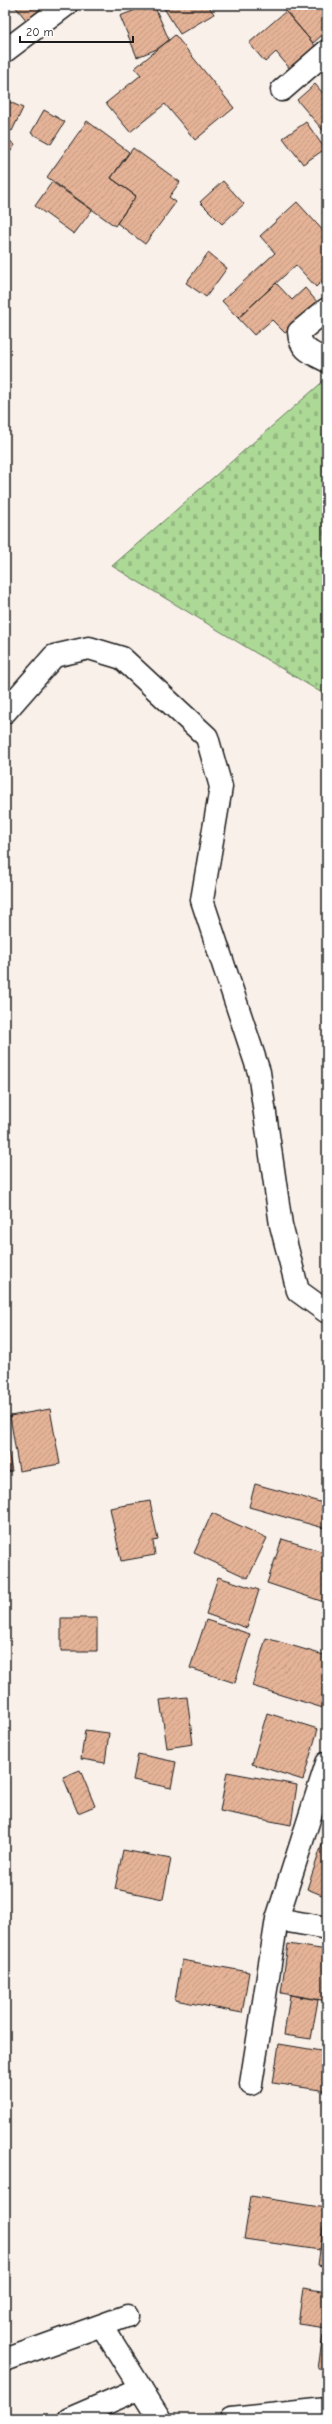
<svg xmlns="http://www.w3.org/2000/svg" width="332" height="2424" font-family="'Comic Neue',sans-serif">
<defs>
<pattern id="cemetery-stones" width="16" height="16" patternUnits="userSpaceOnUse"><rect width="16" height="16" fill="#add997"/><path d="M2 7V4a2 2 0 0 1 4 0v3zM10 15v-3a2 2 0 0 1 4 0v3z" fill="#94ba82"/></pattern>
<pattern id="building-hatch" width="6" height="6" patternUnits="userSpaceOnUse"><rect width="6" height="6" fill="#e5b397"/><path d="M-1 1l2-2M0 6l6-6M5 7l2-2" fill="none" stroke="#c49982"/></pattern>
</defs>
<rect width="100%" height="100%" fill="#faf0ea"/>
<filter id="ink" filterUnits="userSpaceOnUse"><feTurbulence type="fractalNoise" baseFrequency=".025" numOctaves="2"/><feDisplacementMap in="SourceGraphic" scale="8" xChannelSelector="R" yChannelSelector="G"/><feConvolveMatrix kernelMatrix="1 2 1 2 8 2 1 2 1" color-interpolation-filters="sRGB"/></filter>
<g filter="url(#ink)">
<!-- cemetery -->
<path fill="url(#cemetery-stones)" stroke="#647a5a" d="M327 378V696L112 566Z"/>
<!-- building -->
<path fill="url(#building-hatch)" stroke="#1c1c1c" d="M14 5H58L31 26Z
M148 5H154L169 40 157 49 137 57 120 16Z
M162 5H208L214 14 180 34Z
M280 5H327L324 9 327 13V31L313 43Z
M286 11 317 48 291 70 276 52 265 62 249 43Z
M175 35 234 108 195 140 165 104 130 132 106 103 141 75 135 68Z
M315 84 327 98V135L297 100Z
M5 100 23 108 12 131 5 128Z
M44 110 65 122 51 144 31 133Z
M87 121 129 152 111 178 136 196 115 226 47 177Z
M306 122 325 149 303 164 283 138Z
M5 137 15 145 5 159Z
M133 148 180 182 169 197 176 202 145 244 117 223 136 196 111 178Z
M223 181 244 204 222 224 200 202Z
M52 182 92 210 74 234 35 206Z
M297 202 327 235V276L316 287 296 265 238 318 222 301 275 253 260 236Z
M327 208V218L322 213Z
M208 253 227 268 206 297 186 283Z
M276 283 292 300 305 288 318 303 285 333 272 320 254 335 238 318Z
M50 1409 60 1464 19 1471 10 1416Z
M5 1436 12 1471 5 1472Z
M255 1484 327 1504V1529L249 1507Z
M150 1501 158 1540 153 1541 155 1555 121 1561 110 1508Z
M212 1513 267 1538 248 1578 194 1553Z
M282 1539 327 1553V1603L267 1583Z
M218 1577 259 1590 247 1628 206 1614Z
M61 1618H97V1651H61Z
M206 1620 250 1634 235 1683 190 1668Z
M266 1638 327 1656V1694L323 1708 252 1686Z
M187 1697 193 1744 167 1748 160 1700Z
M267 1713 318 1729 303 1780 252 1764Z
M85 1730 109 1733 105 1763 81 1759Z
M138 1754 176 1762 171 1788 133 1780Z
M80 1770 95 1806 78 1813 63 1777Z
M227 1772 297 1785 291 1825 220 1811Z
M327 1830V1897L307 1889Z
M123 1850 171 1859 163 1899 115 1889Z
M288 1944 327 1950V2001L281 1993Z
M182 1960 249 1972 242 2013 175 2000Z
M290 1995 318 2000 311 2039 284 2035Z
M279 2044 327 2052V2091L273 2083Z
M251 2196 326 2208 320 2250 244 2239Z
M326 2208H327V2267L318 2265Z
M303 2288 327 2292V2328L298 2324Z
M323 2335 327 2336V2370L318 2369Z"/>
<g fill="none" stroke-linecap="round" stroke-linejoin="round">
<defs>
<path id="minor" d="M5 51 66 5
M282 90 327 51
M327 309 299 332C300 350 312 353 327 361
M5 712 54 656 89 648 122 658 207 737 221 787 202 900 259 1072 281 1225 298 1291 327 1312
M277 1919 327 1928
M251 2084 277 1919 327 1763
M102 2326 160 2419
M5 2360 127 2316
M69 2419 141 2388
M231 2419 327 2409"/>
</defs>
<!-- minor casing -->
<use href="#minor" stroke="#1c1c1c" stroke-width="25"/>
<!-- minor -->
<use href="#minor" stroke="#fff" stroke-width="22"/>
</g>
</g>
<!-- margin -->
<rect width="332" height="2424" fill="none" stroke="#fff" stroke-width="20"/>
<rect x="10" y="10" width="312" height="2404" fill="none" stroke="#1c1c1c" stroke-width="1.5" filter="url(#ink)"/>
<!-- scale -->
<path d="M20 36v6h113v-6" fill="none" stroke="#1c1c1c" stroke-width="2"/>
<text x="26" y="36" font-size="12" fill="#1c1c1c" stroke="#ffffff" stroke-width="3" paint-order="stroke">20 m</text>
</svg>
